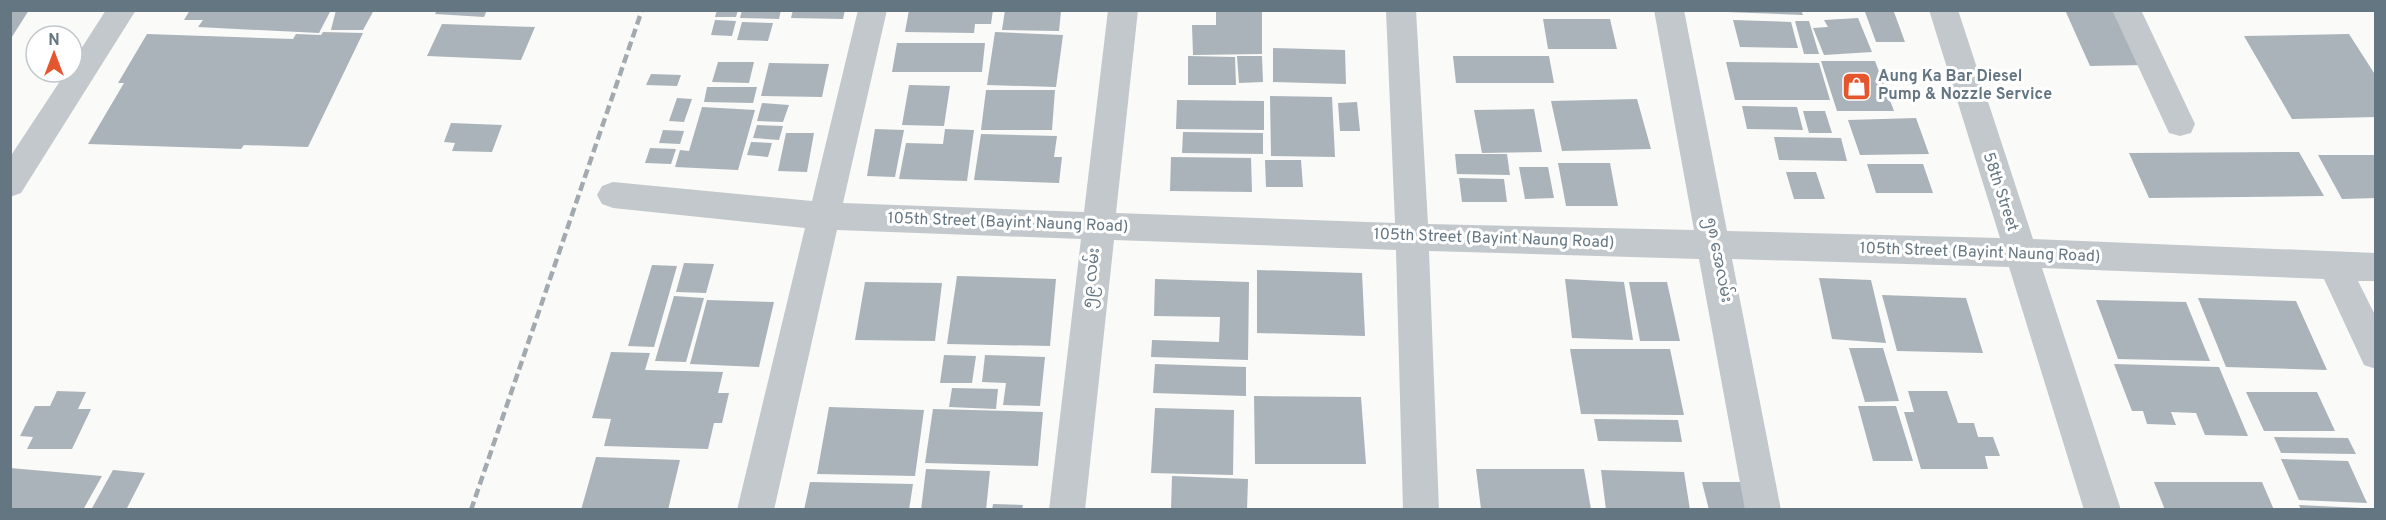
<svg xmlns="http://www.w3.org/2000/svg" width="2386" height="520" font-family="Overpass,'Noto Sans Myanmar',sans-serif">
<rect width="100%" height="100%" fill="#fafaf8"/>
<!-- building -->
<path fill="#aab3b9" d="M10 10H29L10 40Z
M190 10H331L319 33 198 27 203 20H184Z
M336 10H374L363 30H331Z
M437 10H487L484 17 435 14Z
M717 10H738L736 17H715Z
M742 10H781L779 19 740 18Z
M793 10H845L843 19 791 18Z
M909 10H993L991 24H975L974 33 905 32Z
M1005 10 1061 11 1059 31 1002 30Z
M1726 10H1801L1803 15 1726 12Z
M2065 10H2115L2143 65 2090 66Z
M1216 11H1262V54L1193 55 1192 25H1216Z
M1865 12H1894L1905 42H1876Z
M1858 18 1872 52 1824 55 1813 28 1828 27 1824 20Z
M1543 19H1610L1617 49H1548Z
M715 20 736 21 732 36 711 35Z
M1733 20 1791 22 1798 48 1740 47Z
M1795 21H1809L1819 54H1804Z
M742 22 773 23 768 41 737 40Z
M442 24 535 27 521 60 427 56Z
M323 32 363 33 308 147 244 145 241 149 88 144 124 83H118L147 34 293 39 296 34 321 35Z
M995 32 1063 35 1056 87 987 85Z
M2349 34 2376 76V117L2292 119 2244 36Z
M897 43H985L982 72H892Z
M1273 48 1345 50 1346 84 1273 82Z
M1188 56 1235 57 1236 85H1188Z
M1237 56H1262L1263 82 1239 83Z
M1453 56H1549L1554 83H1456Z
M1821 61H1875L1894 111H1837Z
M718 62H754L749 83 712 82Z
M1726 62 1819 63 1830 100H1735Z
M769 63 829 64 822 97 761 96Z
M651 74 681 75 677 86 646 85Z
M909 85 950 86 944 126 902 125Z
M707 87H757L753 103 704 102Z
M986 90H1055L1052 130H981Z
M1270 96 1332 97 1335 157 1271 156Z
M677 98 692 99 684 122 669 121Z
M1637 99 1651 149 1562 151 1551 101Z
M1177 100 1264 101V130L1176 129Z
M1357 102 1360 131H1340L1338 103Z
M762 103 789 105 783 122 757 121Z
M1742 106 1797 107 1803 130 1747 129Z
M702 107 755 110 738 170 675 167 680 150 689 151Z
M1534 109 1542 152 1482 153 1474 110Z
M1803 111H1825L1832 133H1809Z
M1916 118 1929 154 1860 155 1848 120Z
M451 123 502 125 492 152 452 151 455 143 444 142Z
M757 125 783 126 779 140 753 138Z
M875 129 904 130 895 177 867 176Z
M945 129 974 130 967 181 899 179 906 143 943 144Z
M663 130 684 131 680 144 659 143Z
M1183 132 1263 133V154L1182 153Z
M786 133H814L807 172 778 171Z
M981 134 1057 136 1054 157H1062L1059 183 974 180Z
M1774 137 1841 138 1847 161 1779 160Z
M751 142 772 143 768 157 747 155Z
M650 148 676 149 671 164 645 163Z
M2299 152 2324 196 2149 198 2129 153Z
M1455 154H1507L1510 175 1457 174Z
M2318 155H2376V198L2342 199Z
M1171 157 1251 158 1252 192 1170 191Z
M1265 160H1301L1303 187H1266Z
M1558 163H1610L1618 206H1566Z
M1867 164H1923L1933 193H1876Z
M1519 167H1548L1554 198 1525 199Z
M1786 172H1816L1825 199H1794Z
M1459 178 1504 179 1507 202H1462Z
M684 263 714 264 706 293 676 292Z
M652 265 677 266 654 347 628 346Z
M1257 270 1362 273 1365 336 1257 333Z
M957 276 1056 279 1050 346 947 344Z
M1819 278 1871 280 1886 343 1832 339Z
M1155 279 1249 282 1248 360 1151 357 1152 340 1219 342 1220 317 1154 316Z
M1565 279 1624 282 1633 340 1572 338Z
M865 282 942 283 935 341 855 340Z
M1629 282H1667L1680 341H1640Z
M1882 295 1966 298 1983 353 1897 351Z
M674 296 704 298 686 362 655 361Z
M2198 298 2296 301 2327 370 2226 367Z
M707 300 774 302 759 367 690 364Z
M2096 300 2186 302 2210 361 2118 359Z
M1849 348H1883L1899 401 1865 402Z
M1570 349H1670L1684 415 1581 414Z
M611 352 650 353 645 370 723 372 718 393H729L722 423H714L708 449 604 446 611 419 592 418Z
M944 355 976 356 972 383H940Z
M985 355 1045 357 1040 406 1003 405 1006 383 982 382Z
M1155 364 1246 367V396L1153 393Z
M2114 364 2219 367 2248 436 2205 435 2196 413 2171 412 2176 425 2147 424 2143 411H2132Z
M952 388 998 389 996 409 949 407Z
M57 391 86 392 78 409H91L72 449H27L33 437 20 436 35 406H50Z
M1908 391H1947L1958 423H1974L1978 437H1993L2000 456H1985L1988 469H1921L1904 412H1914Z
M2246 392H2317L2335 431H2264Z
M1254 396 1361 397 1366 464H1255Z
M1858 406H1896L1913 461H1873Z
M829 407 924 410 915 476 817 474Z
M1155 408 1234 410 1233 475 1151 473Z
M933 409 1043 412 1038 466 925 463Z
M1594 419 1678 420 1682 442 1598 441Z
M2274 437 2348 438 2356 454 2281 453Z
M596 457 680 460 668 510H581Z
M2281 459 2348 461 2367 503 2299 500Z
M10 468 102 476 83 510H10Z
M926 469 990 471 986 510H921Z
M1476 469H1584L1591 509H1481Z
M113 470 145 473 126 510H91Z
M1601 470 1684 472 1690 510H1606Z
M1172 476 1248 479 1247 510H1171Z
M810 482 913 484 909 510H804Z
M1702 482H1741L1748 510H1709Z
M2154 482H2262L2274 510H2165Z
M993 504 1023 505 1022 510H992Z
M2299 505 2361 508V510H2301Z"/>
<g fill="none" stroke-linecap="round" stroke-linejoin="round">
<!-- minor -->
<path fill="#c3c8cc" fill-rule="evenodd" d="M106 10H136L21 193 10 197V157L66 72H72V63Z
M858 10H887L843 203 1084 212 1108 10H1138L1116 213 1395 223 1386 10H1416L1428 224 1694 230 1654 10H1684L1727 231 2000 238 1929 10H1958L2033 239 2376 253V281H2358L2376 317V369L2364 365 2324 279 2042 268 2121 510H2084L2009 267 1732 259 1781 510H1745L1699 259 1429 251 1439 510H1403L1396 250 1114 240 1085 510H1049L1081 239 837 230 774 510H737L805 228 613 208 602 204 597 195 602 186 613 182 812 201Z
M2112 10H2141L2195 124 2191 133 2180 136 2169 133Z"/>
<!-- rail -->
<path stroke="#a2aab0" stroke-width="4.5" stroke-dasharray="9 4.5" stroke-linecap="butt" d="M471 510 642 10"/>
</g>
<!-- icons -->
<defs>
<symbol id="shop-square" viewBox="-11 -11 22 22"><rect x="-9" y="-9" width="18" height="18" rx="4" fill="#e4572e" stroke="#fff"/><path d="M-5-2.5h2.3a2.7 3.5 0 0 1 5.4 0H5L5.5 6h-11ZM-1.5-2.5h3a1.5 2.3 0 0 0-3 0Z" fill="#fff"/></symbol>
</defs>
<g fill-rule="evenodd">
<use href="#shop-square" x="1840" y="70" width="33" height="33"/>
</g>
<g text-anchor="middle" dominant-baseline="central" stroke-width="6" stroke-linejoin="round" paint-order="stroke">
<!-- poi labels -->
<g font-size="16" font-weight="bold" fill="#657683" stroke="#fff" text-anchor="start">
<text x="1878" y="77">Aung Ka Bar Diesel<tspan x="1878" dy="18">Pump &amp; Nozzle Service</tspan></text>
</g>
<!-- street labels -->
<g font-size="16" fill="#657683" stroke="#fff">
<text transform="translate(2000 192) rotate(72)">58th Street</text>
<text transform="translate(1008 223) rotate(2)">105th Street (Bayint Naung Road)</text>
<text transform="translate(1494 239) rotate(2)">105th Street (Bayint Naung Road)</text>
<text transform="translate(1980 253) rotate(2)">105th Street (Bayint Naung Road)</text>
<text transform="translate(1718 260) rotate(79)">၅၈ အေလမ်း</text>
<text transform="translate(1092 278) rotate(-84)">၅၉ လမ်း</text>
</g>
</g>
<!-- border -->
<rect width="2386" height="520" fill="none" stroke="#657683" stroke-width="24"/>
<!-- north arrow -->
<g transform="translate(54 54)"><circle r="28" fill="#ffffff" stroke="#c1c8cd" stroke-width="1.5"/>
<path d="M0-4.5L10 22L0 15L-10 22Z" fill="#e4572e"/>
<text y="-9" font-size="16" font-weight="bold" text-anchor="middle" fill="#657683">N</text>
</g>
</svg>
